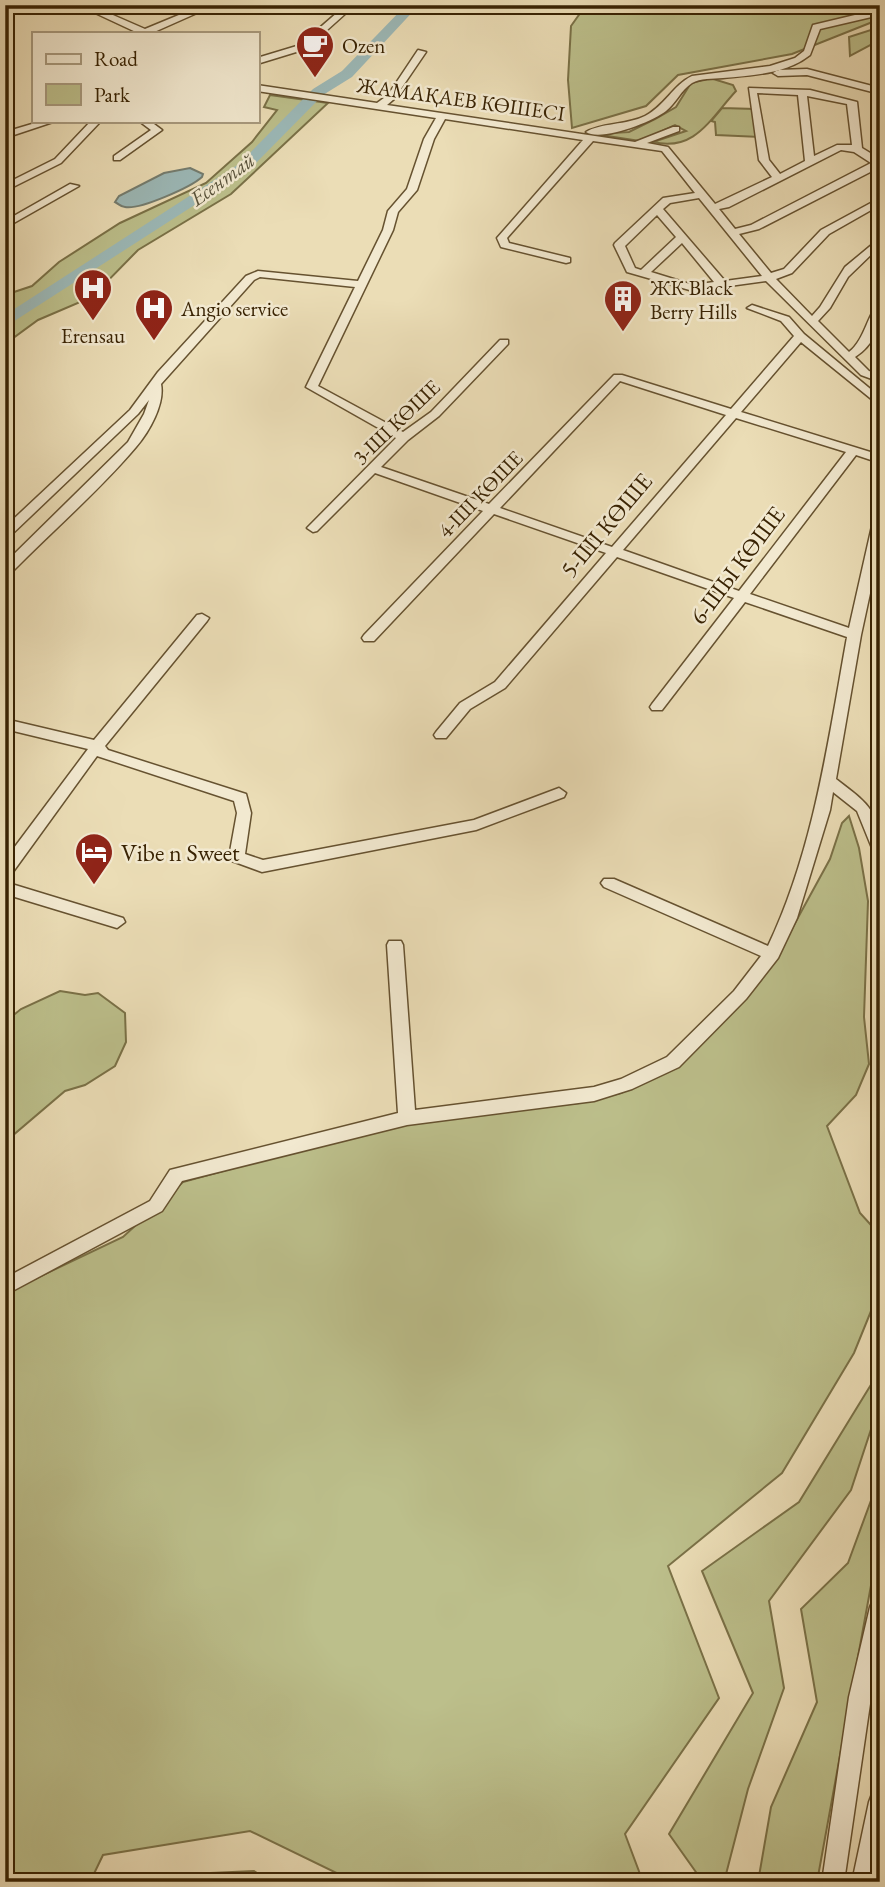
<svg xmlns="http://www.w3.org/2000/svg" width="885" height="1887" font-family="'EB Garamond',serif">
<rect width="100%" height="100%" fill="#ebddb6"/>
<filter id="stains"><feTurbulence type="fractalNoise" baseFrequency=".00286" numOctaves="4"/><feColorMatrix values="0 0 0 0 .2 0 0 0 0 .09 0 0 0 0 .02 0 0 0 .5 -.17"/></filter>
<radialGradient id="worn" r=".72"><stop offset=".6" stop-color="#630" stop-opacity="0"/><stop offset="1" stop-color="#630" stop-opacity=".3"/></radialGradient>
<!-- green -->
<path fill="#bcbf8b" stroke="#7a7147" stroke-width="2" d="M586 5H880V19L792 54 678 75 646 106 572 128 568 80 571 26Z
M880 27V40L850 56 849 37Z
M710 78 733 85 736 91C710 119 695 152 653 142L686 131 675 125 640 141 594 134 629 132 655 119 676 107 691 83Z
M270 95 328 103 231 194 138 250 92 297 38 320 5 344V295L32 286 59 262 120 223 206 183 252 142 277 110 264 107Z
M722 108 755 109 760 137 716 135 715 122 711 121Z
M849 816 859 848 868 901 864 1017 869 1064 856 1095 827 1126 860 1213 880 1235V1289L854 1353 782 1473 668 1566 719 1698 625 1834 640 1874 623 1882H355L250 1831 103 1855 90 1882H5V1293L123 1237 183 1182 410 1120 579 1103 621 1093 674 1067 739 1005 771 967 830 859 842 823Z
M60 991 85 995 98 993 125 1013 126 1042 115 1066 85 1085 65 1091 5 1142V1022L21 1009Z
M880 1370V1402L851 1490 769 1601 784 1688 748 1789 724 1882H703L669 1834 753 1693 702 1571 799 1502Z
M880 1476V1536L817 1882H758L771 1807 817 1702 801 1609 848 1563Z
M254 1871 271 1882H174L189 1874Z"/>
<!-- water -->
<path fill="#9cb9b8" stroke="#747d70" stroke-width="2" d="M190 168 203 174 202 177C191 187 140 210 125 207 121 207 119 204 115 202L119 196 164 173Z"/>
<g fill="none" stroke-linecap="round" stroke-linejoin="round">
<!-- river -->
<path fill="#9cb9b8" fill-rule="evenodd" d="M406 5H419L352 77 323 95 249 170 5 327V315L239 164 313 89 342 71Z"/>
<defs>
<path id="minor" d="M78 5H90L145 29 203 5H215L152 33H138Z
M346 5H355L306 49 257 64V58L300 45Z
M880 9V15L820 29 810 55C786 74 753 75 723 78 713 79 700 78 692 83 681 90 676 103 666 111 652 122 601 142 586 132 600 123 627 125 645 116 665 106 673 85 692 76L770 66 795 58 804 51 813 25Z
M418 50 426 52 394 99 387 105 635 142 673 127H679V131L647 143 668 147 715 204 772 177 759 160 749 88 810 90 857 102 862 148 880 159V167L759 229 739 234 771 273 784 269 821 230 880 198V205L829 234 792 273 776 279 812 316 820 307 845 267 880 238V246L848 277 830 308 818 321 849 352C866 339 868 310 880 304 880 326 875 344 855 357L869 371 880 375V382L861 375 766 281 693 291 627 272 614 245 615 243 663 198 695 193 662 151 593 141 507 238 509 243 570 258V262L566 263 501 247 497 238 583 140 445 119 434 139 417 190 398 212 393 230 318 386 403 432 431 412 500 340H508V344L439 416 408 440 381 467 489 504 614 375H622L731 409 794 336 781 321 747 308 752 305 789 317 804 334 880 397V406L801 342 741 412 880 455V463L856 455 750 594 849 628 874 517 880 513V547L861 635 836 779C864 801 880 809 880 849L872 848 857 811 833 792 830 810 797 918 778 958 746 999 679 1067 632 1089 594 1101 407 1125 182 1181 162 1211 5 1295V1278L150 1201 170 1170 398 1113 387 945 389 941H401L403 945 415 1110 594 1087 621 1079 667 1057 734 991 761 956 604 887 601 883 604 879H614L768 946C814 849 828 742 847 637L745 602 662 710H652L650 707 652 704 734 598 617 557 505 688 470 709 446 738H436L434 735 436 732 460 703 495 682 606 553 494 514 374 641H364L362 638 364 635 483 511 375 473 317 531 313 532 307 528 396 438 306 387 355 287 260 277 254 280 161 384C165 404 149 432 136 447 99 491 50 533 10 574L5 575V563L128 442 144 414 149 400 138 414 9 537 5 538V527L130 410 158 372 246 276 258 271 358 281 383 230 388 211 407 189 424 139 436 118 257 91V85L377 103 388 95ZM757 93 798 95 805 161 780 174 769 160ZM807 96 847 104 852 145H837L814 156ZM841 150 854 152 871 163 751 225 735 229 719 209 729 207ZM699 198 762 276 725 281 663 209 670 203ZM657 215 676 237 641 270 635 268 625 246ZM682 243 714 282 693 285 651 272ZM620 381 726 415 612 547 500 508ZM736 418 846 452 739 591 623 550Z
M807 69 880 88V94L807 75 778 76 773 73 778 70Z
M42 121H56L5 138V132Z
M91 121H101L61 163 5 191V184L55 159Z
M139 121H150L162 130 120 160H114V156L151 130Z
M70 184 79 186 5 228V221Z
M202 614 209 618 207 621 105 746 108 750 246 794 251 813 245 854 263 860 474 820 559 788 566 793 564 797 476 830 262 872 232 861 229 857 237 813 234 801 97 756 10 876 5 877V860L88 749 5 729V719L94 740 197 615Z
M5 882 123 918 125 922 117 928 5 894Z
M880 1597V1656L871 1697 844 1882H822L849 1697 870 1607 873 1600Z
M880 1791V1856L874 1882H852L869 1802 872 1794Z"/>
</defs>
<!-- minor casing -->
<use href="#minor" stroke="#665230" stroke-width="3"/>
<!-- minor -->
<use href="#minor" fill="#f2e9d0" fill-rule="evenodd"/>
</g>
<!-- icons -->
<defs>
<symbol id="cafe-pin" viewBox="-11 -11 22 30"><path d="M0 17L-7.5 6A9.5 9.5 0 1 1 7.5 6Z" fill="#8f2418" stroke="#f2e9d0"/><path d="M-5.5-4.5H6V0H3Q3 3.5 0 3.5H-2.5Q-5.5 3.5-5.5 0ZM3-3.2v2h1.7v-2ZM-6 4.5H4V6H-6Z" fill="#fff"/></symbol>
<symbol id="hospital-pin" viewBox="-11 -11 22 30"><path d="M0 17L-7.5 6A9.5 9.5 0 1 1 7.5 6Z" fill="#8f2418" stroke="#f2e9d0"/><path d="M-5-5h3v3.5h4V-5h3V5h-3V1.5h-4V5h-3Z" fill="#fff"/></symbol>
<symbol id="building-pin" viewBox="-11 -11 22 30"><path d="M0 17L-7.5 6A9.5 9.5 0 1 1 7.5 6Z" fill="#8f2418" stroke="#f2e9d0"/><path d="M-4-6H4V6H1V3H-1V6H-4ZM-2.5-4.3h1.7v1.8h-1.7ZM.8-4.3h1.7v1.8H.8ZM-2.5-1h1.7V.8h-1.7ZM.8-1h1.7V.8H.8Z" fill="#fff"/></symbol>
<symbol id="hotel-pin" viewBox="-11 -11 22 30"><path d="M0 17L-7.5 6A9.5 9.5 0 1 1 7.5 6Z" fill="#8f2418" stroke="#f2e9d0"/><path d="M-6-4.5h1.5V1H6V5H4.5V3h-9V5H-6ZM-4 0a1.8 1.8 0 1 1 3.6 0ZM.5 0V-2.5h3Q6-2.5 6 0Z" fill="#fff"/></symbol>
</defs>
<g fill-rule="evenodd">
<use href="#cafe-pin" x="293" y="23" width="44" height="60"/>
<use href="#hospital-pin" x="71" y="266" width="44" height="60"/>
<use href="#building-pin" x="601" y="277" width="44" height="60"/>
<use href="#hospital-pin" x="132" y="286" width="44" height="60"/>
<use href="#hotel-pin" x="72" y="830" width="44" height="60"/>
</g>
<g text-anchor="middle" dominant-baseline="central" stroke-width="5" stroke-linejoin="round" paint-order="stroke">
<!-- far-poi labels -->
<g font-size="21" fill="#392303" stroke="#f2e9d0" text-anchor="start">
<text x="342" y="45">Ozen</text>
<text x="650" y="287">ЖК Black<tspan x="650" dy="24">Berry Hills</tspan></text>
<text x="181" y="308">Angio service</text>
<text x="93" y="335" text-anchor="middle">Erensau</text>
</g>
<!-- far-street labels -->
<g font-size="21" fill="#392303" stroke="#f2e9d0">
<text transform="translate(461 99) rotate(8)">ЖАМАҚАЕВ КӨШЕСІ</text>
<text transform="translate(396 422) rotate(-44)">3-ШІ КӨШЕ</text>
<text transform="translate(480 494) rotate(-46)">4-ШІ КӨШЕ</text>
</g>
<!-- far-water labels -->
<g font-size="21" font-style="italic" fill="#575039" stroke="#f2e9d0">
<text transform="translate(222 179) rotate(-36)">Есентай</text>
</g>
<!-- street labels -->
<g font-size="24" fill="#392303" stroke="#f2e9d0">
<text transform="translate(606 525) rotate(-50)">5-ШІ КӨШЕ</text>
<text transform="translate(737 565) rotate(-53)">6-ШЫ КӨШЕ</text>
</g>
<!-- poi labels -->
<g font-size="24" fill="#392303" stroke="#f2e9d0" text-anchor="start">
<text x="121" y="852">Vibe n Sweet</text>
</g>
</g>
<!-- margin -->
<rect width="885" height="1887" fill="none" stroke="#ebddb6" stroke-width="28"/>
<rect x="7" y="7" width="871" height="1873" fill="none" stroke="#392303" stroke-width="3.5"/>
<rect x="14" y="14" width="857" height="1859" fill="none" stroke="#392303" stroke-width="2"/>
<!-- legend -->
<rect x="32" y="32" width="228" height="91" fill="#f2e9d0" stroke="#a89a7e" stroke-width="2"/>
<rect x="46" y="54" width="35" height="10" fill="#f2e9d0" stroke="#a89a7e" stroke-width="2"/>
<text x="94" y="66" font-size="21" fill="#392303">Road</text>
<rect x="46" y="84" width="35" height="21" fill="#bcbf8b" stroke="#a89a7e" stroke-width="2"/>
<text x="94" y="102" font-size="21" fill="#392303">Park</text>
<rect width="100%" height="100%" filter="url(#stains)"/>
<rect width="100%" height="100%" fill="url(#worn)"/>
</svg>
